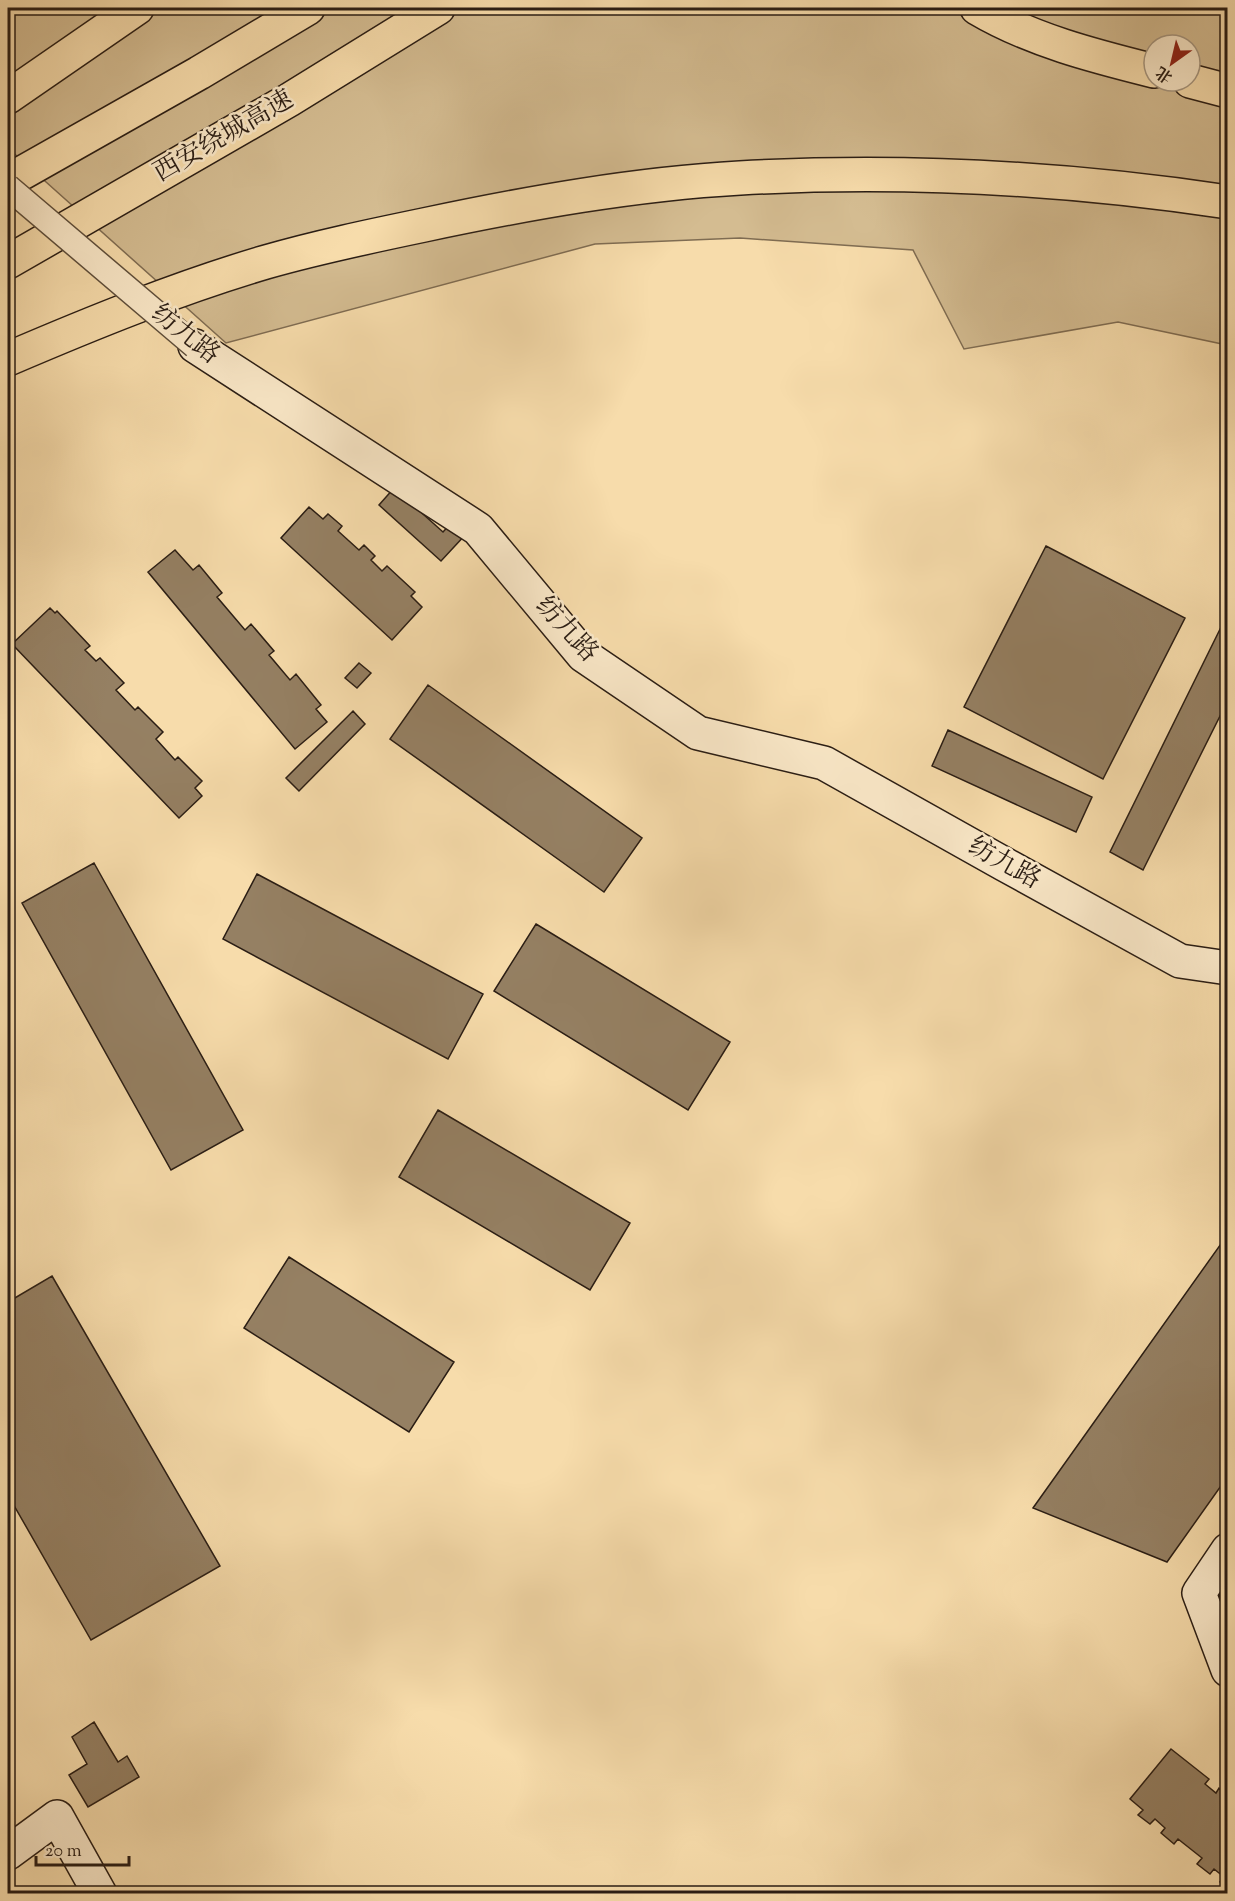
<svg xmlns="http://www.w3.org/2000/svg" width="1235" height="1901" font-family="'Sorts Mill Goudy','Noto Serif SC',serif">
<rect width="100%" height="100%" fill="#f7dcab"/>
<filter id="stains"><feTurbulence type="fractalNoise" baseFrequency=".00333" numOctaves="4"/><feColorMatrix values="0 0 0 0 .2 0 0 0 0 .09 0 0 0 0 .02 0 0 0 .5 -.17"/></filter>
<radialGradient id="worn" r=".72"><stop offset=".6" stop-color="#630" stop-opacity="0"/><stop offset="1" stop-color="#630" stop-opacity=".3"/></radialGradient>
<!-- green -->
<path fill="#d4bc91" stroke="#7f6c52" stroke-width="1.5" fill-rule="evenodd" d="M8 8H1227V345L1118 322 964 349 913 250 740 238 595 244 226 343 8 148ZM1154 45H1190V81H1154Z"/>
<!-- building -->
<path fill="#958063" stroke="#2a1d14" stroke-width="1.5" d="M394 488 443 532 452 522 466 534 441 561 379 505Z
M309 507 323 519 328 514 342 526 338 531 359 550 364 545 375 556 371 560 382 571 387 566 415 592 411 596 422 607 392 640 281 538Z
M1046 546 1185 618 1103 779 964 707Z
M175 550 193 570 199 565 222 593 217 597 245 630 251 624 274 651 269 655 290 680 296 674 321 705 316 709 327 722 295 749 148 572Z
M50 608 55 613 57 611 90 646 85 650 96 661 100 658 124 683 116 690 135 710 138 707 163 732 156 739 175 760 178 757 202 781 195 788 202 796 179 818 12 644Z
M1228 613V700L1143 870 1110 852Z
M359 663 371 673 357 688 345 678Z
M428 685 642 838 604 892 390 739Z
M353 711 365 724 299 791 286 778Z
M948 730 1092 797 1076 832 932 766Z
M94 863 243 1130 171 1170 22 903Z
M257 874 483 994 448 1059 223 939Z
M536 924 730 1042 688 1110 494 991Z
M438 1110 630 1223 590 1290 399 1177Z
M1228 1234V1476L1167 1562 1033 1508Z
M289 1257 454 1362 409 1432 244 1328Z
M52 1276 220 1566 91 1640 8 1495V1302Z
M1214 1584 1228 1594V1614Z
M94 1722 118 1762 127 1756 139 1777 88 1807 69 1775 87 1764 72 1737Z
M1171 1749 1209 1779 1205 1784 1216 1793 1219 1788 1228 1795V1889L1220 1882 1224 1877 1214 1869 1210 1874 1197 1864 1202 1858 1178 1839 1174 1844 1161 1833 1165 1828 1155 1819 1150 1824 1138 1815 1143 1810 1130 1799Z"/>
<g fill="none" stroke-linecap="round" stroke-linejoin="round">
<defs>
<path id="secondary" d="M195 346 478 529 583 655 698 733 824 763 1004 864 1180 961 1228 968
M1228 1550 1199 1593 1228 1670
M8 1853 57 1817 100 1894"/>
<path id="highway" d="M977 8C1031 40 1094 56 1154 71
M1190 81 1228 91
M8 97 137 8
M8 181 199 73 308 8
M8 262 289 100 438 8
M8 359C92 323 178 288 266 262 318 247 371 236 424 225 528 203 634 184 740 178 902 169 1068 178 1228 202"/>
</defs>
<!-- secondary casing -->
<use href="#secondary" stroke="#2a1d14" stroke-width="36"/>
<!-- highway casing -->
<use href="#highway" stroke="#2a1d14" stroke-width="36"/>
<!-- secondary -->
<use href="#secondary" stroke="#fae8c8" stroke-width="33"/>
<!-- highway -->
<use href="#highway" stroke="#f7dcab" stroke-width="33"/>
<defs>
<path id="street-bridge" d="M8 187 195 346"/>
</defs>
<!-- street-bridge casing -->
<use href="#street-bridge" stroke="#5d4d3a" stroke-width="27" stroke-linecap="butt"/>
<!-- street-bridge -->
<use href="#street-bridge" stroke="#fae8c8" stroke-width="24"/>
</g>
<g text-anchor="middle" dominant-baseline="central" stroke-width="5" stroke-linejoin="round" paint-order="stroke">
<!-- street labels -->
<g font-size="26" fill="#2a1d14" stroke="#fae8c8">
<text transform="translate(224 137) rotate(-30)">西安绕城高速</text>
<text transform="translate(185 335) rotate(38)">纺九路</text>
<text transform="translate(566 630) rotate(47)">纺九路</text>
<text transform="translate(1004 864) rotate(29)">纺九路</text>
</g>
</g>
<!-- margin -->
<rect width="1235" height="1901" fill="none" stroke="#f7dcab" stroke-width="30"/>
<rect x="9" y="9" width="1217" height="1883" fill="none" stroke="#2a1d14" stroke-width="3"/>
<rect x="15" y="15" width="1205" height="1871" fill="none" stroke="#2a1d14" stroke-width="1.5"/>
<!-- north arrow -->
<g transform="translate(1172 63) rotate(214)"><circle r="28" fill="#fae8c8" stroke="#a79780" stroke-width="1.5"/>
<path d="M0-4.5L10 22L0 15L-10 22Z" fill="#8f2418"/>
<text y="-9" font-size="16" font-weight="bold" text-anchor="middle" fill="#2a1d14">北</text>
</g>
<!-- scale -->
<path d="M36 1856v9h93v-9" fill="none" stroke="#2a1d14" stroke-width="3"/>
<text x="45" y="1856" font-size="18" fill="#2a1d14" stroke="#fae8c8" stroke-width="4.5" paint-order="stroke">20 m</text>
<rect width="100%" height="100%" filter="url(#stains)"/>
<rect width="100%" height="100%" fill="url(#worn)"/>
</svg>
